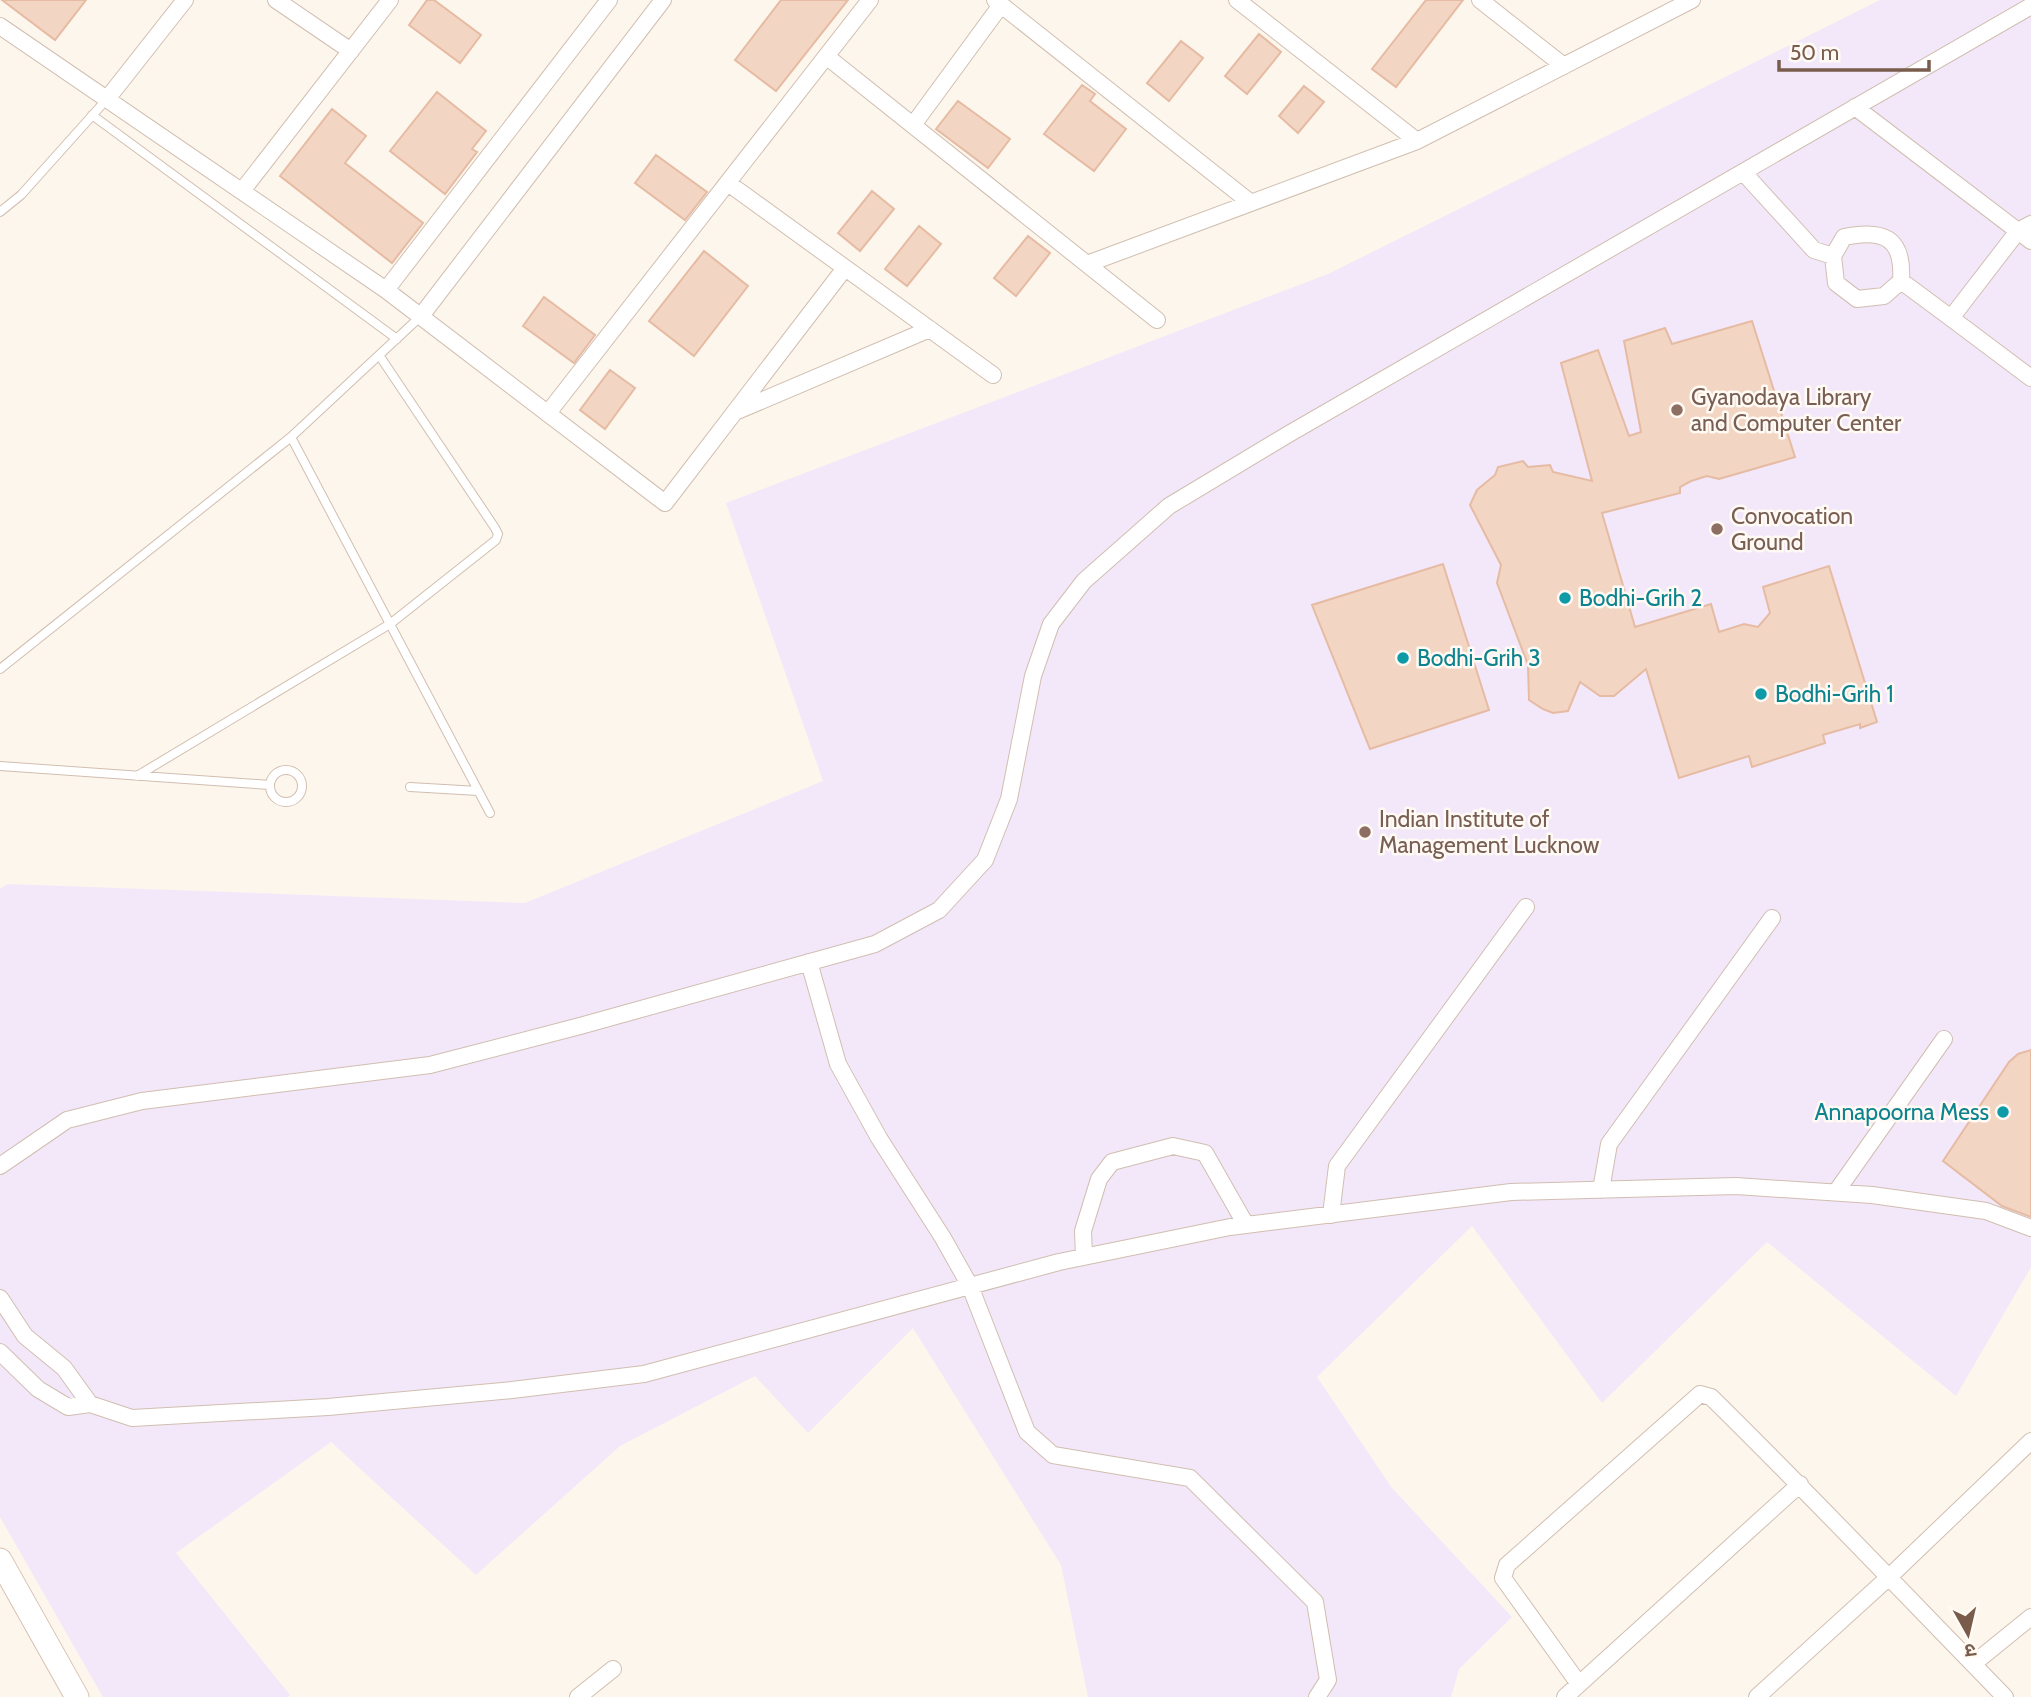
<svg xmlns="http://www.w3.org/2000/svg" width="2031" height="1697" font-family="Cabin,'Noto Sans Devanagari',sans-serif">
<rect width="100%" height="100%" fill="#fdf6ec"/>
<!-- education -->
<path fill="#f3e8fa" d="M1880 0H2031V1267L1956 1396 1767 1242 1602 1403 1472 1226 1317 1377 1392 1488 1512 1617 1459 1669 1451 1697H1088L1061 1565 913 1328 808 1433 755 1376 620 1446 476 1575 331 1442 176 1553 290 1695 288 1697H103L0 1517V889L8 884 525 903 823 781 726 503 1328 274Z"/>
<!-- building -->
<path fill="#f3d5c3" stroke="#e6bba3" stroke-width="2" d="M2 0H86L55 40Z
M427 0H434L481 35 460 63 409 25Z
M781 0H848L776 91 735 60Z
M1426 0H1463L1396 87 1372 69Z
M1259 34 1281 52 1247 94 1225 76Z
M1181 41 1203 58 1169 101 1147 83Z
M1082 85 1095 94 1090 101 1126 129 1094 171 1044 134Z
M1304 86 1324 102 1298 133 1279 116Z
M437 92 486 131 472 149 477 152 445 194 390 151Z
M958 101 1010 139 988 168 936 129Z
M332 109 366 136 345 163 423 223 392 263 280 176Z
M656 155 707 192 685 220 635 183Z
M872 191 894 209 860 251 838 233Z
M919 226 941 244 907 286 885 269Z
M1028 236 1050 253 1016 296 994 278Z
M704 251 748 286 694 356 649 321Z
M544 297 595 335 574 363 523 326Z
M1752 321 1795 457 1719 479 1707 476 1691 481 1680 487V493L1602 513 1635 627 1711 604 1719 632 1744 624 1758 627 1770 613 1763 587 1829 566 1877 722 1860 728V724L1823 735 1825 743 1752 767 1749 756 1679 778 1646 669 1614 696H1600L1580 682 1568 711 1553 713 1543 709 1529 700 1528 665 1497 583 1501 565 1470 505 1477 490 1495 475 1498 467 1523 461 1528 467 1550 465 1553 472 1592 481 1561 363 1598 350 1629 436 1641 432 1624 341 1665 328 1672 344Z
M610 370 635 388 605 429 580 410Z
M1443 564 1489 710 1370 749 1312 605Z
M2031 1050V1217L2002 1206 1943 1161 2009 1062 2018 1054Z"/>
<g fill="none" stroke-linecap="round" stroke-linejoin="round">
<defs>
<path id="lane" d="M92 115 397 339
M0 212 21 195 107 99
M291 437 490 813
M0 669 291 437 421 316
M0 766 270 785
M270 786a16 16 0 1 1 32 0a16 16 0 1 1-32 0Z
M137 776 390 624 496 540 498 534 495 528 379 355
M410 787 478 791"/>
<path id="street" d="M276 0 351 51
M995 0 1251 203
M1237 0 1417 141
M1480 0 1564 66
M0 26 386 290 665 503 845 268
M826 56 1157 320
M107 99 185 0
M1855 107 2031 241
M913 125 1001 5
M1743 172 1814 250 1833 256
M728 183 993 375
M242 191 390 0
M2031 224 2018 231 1951 318 2031 378
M1087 264 1417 141 1692 0
M1901 281 1884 296 1857 299 1836 283 1833 256 1844 237C1883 229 1904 237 1901 281L1951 318
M386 290 609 0
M421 316 663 0
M735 412 930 329
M548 413 870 0
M809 962 838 1064 879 1138 943 1238 970 1286 1027 1432 1053 1455 1190 1478 1315 1602 1328 1680 1317 1697
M0 1166 67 1120 142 1101 430 1065 580 1026 875 944 939 910 985 860 1009 799 1033 676 1051 624 1084 581 1169 506 1287 435 2031 6
M1601 1190 1609 1144 1772 918
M1836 1192 1944 1039
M1331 1215 1337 1166 1526 907
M1084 1257 1083 1231 1099 1179 1112 1162 1173 1146 1205 1153 1246 1225
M0 1298 25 1336 64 1368 90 1404
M0 1352 38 1389 68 1407 90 1404 132 1418 328 1407 512 1390 644 1374 1059 1262 1230 1227 1511 1192 1736 1186 1872 1195 1986 1211 2031 1228
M1973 1664 2031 1617
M1579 1684 1503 1578 1507 1565 1700 1394 1711 1397C1811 1495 1907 1597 2005 1697
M578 1697 613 1669
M1565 1697 1800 1484
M1757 1697 1888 1578 2031 1441"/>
<path id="secondary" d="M0 1560 77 1697"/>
</defs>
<!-- lane casing -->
<use href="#lane" stroke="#d1beb0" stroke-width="10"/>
<!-- street casing -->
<use href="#street" stroke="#d1beb0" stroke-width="18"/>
<!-- secondary casing -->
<use href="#secondary" stroke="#d6c0b0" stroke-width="25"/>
<!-- lane -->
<use href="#lane" stroke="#fff" stroke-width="8"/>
<!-- street -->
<use href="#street" stroke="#fff" stroke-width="16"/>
<!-- secondary -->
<use href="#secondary" stroke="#fff" stroke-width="23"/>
</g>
<!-- markers -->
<g fill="#8d6e63" stroke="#fffaf3" stroke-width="2.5">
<circle cx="1677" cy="410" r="7"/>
<circle cx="1717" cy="529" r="7"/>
<circle cx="1365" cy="832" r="7"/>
</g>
<g fill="#0f9aa8" stroke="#fffaf3" stroke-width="2.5">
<circle cx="1565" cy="598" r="7"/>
<circle cx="1403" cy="658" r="7"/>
<circle cx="1761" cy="694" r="7"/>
<circle cx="2003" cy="1112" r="7"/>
</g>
<g text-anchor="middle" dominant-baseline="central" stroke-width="5" stroke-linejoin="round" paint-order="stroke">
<!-- education labels -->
<g font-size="23" fill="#785e54" stroke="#fffaf3" text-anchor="start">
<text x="1691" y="397">Gyanodaya Library<tspan x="1691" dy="26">and Computer Center</tspan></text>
<text x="1731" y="516">Convocation<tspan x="1731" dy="26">Ground</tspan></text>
<text x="1379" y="819">Indian Institute of<tspan x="1379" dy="26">Management Lucknow</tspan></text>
</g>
<!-- culture labels -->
<g font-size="23" fill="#0d838f" stroke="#fffaf3" text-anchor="start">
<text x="1579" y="598">Bodhi-Grih 2</text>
<text x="1417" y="658">Bodhi-Grih 3</text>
<text x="1775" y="694">Bodhi-Grih 1</text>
<text x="1989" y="1112" text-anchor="end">Annapoorna Mess</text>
</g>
</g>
<!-- north arrow -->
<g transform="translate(1968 1634) rotate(172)" stroke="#fffaf3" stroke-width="5" paint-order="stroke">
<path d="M0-5L12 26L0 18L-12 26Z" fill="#7a5c4d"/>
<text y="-10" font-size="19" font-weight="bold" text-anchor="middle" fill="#7a5c4d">उ</text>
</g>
<!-- scale -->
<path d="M1779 60v10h150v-10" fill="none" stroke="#7a5c4d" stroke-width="3.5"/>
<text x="1790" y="60" font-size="21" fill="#7a5c4d" stroke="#fffaf3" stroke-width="5" paint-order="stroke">50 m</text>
</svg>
